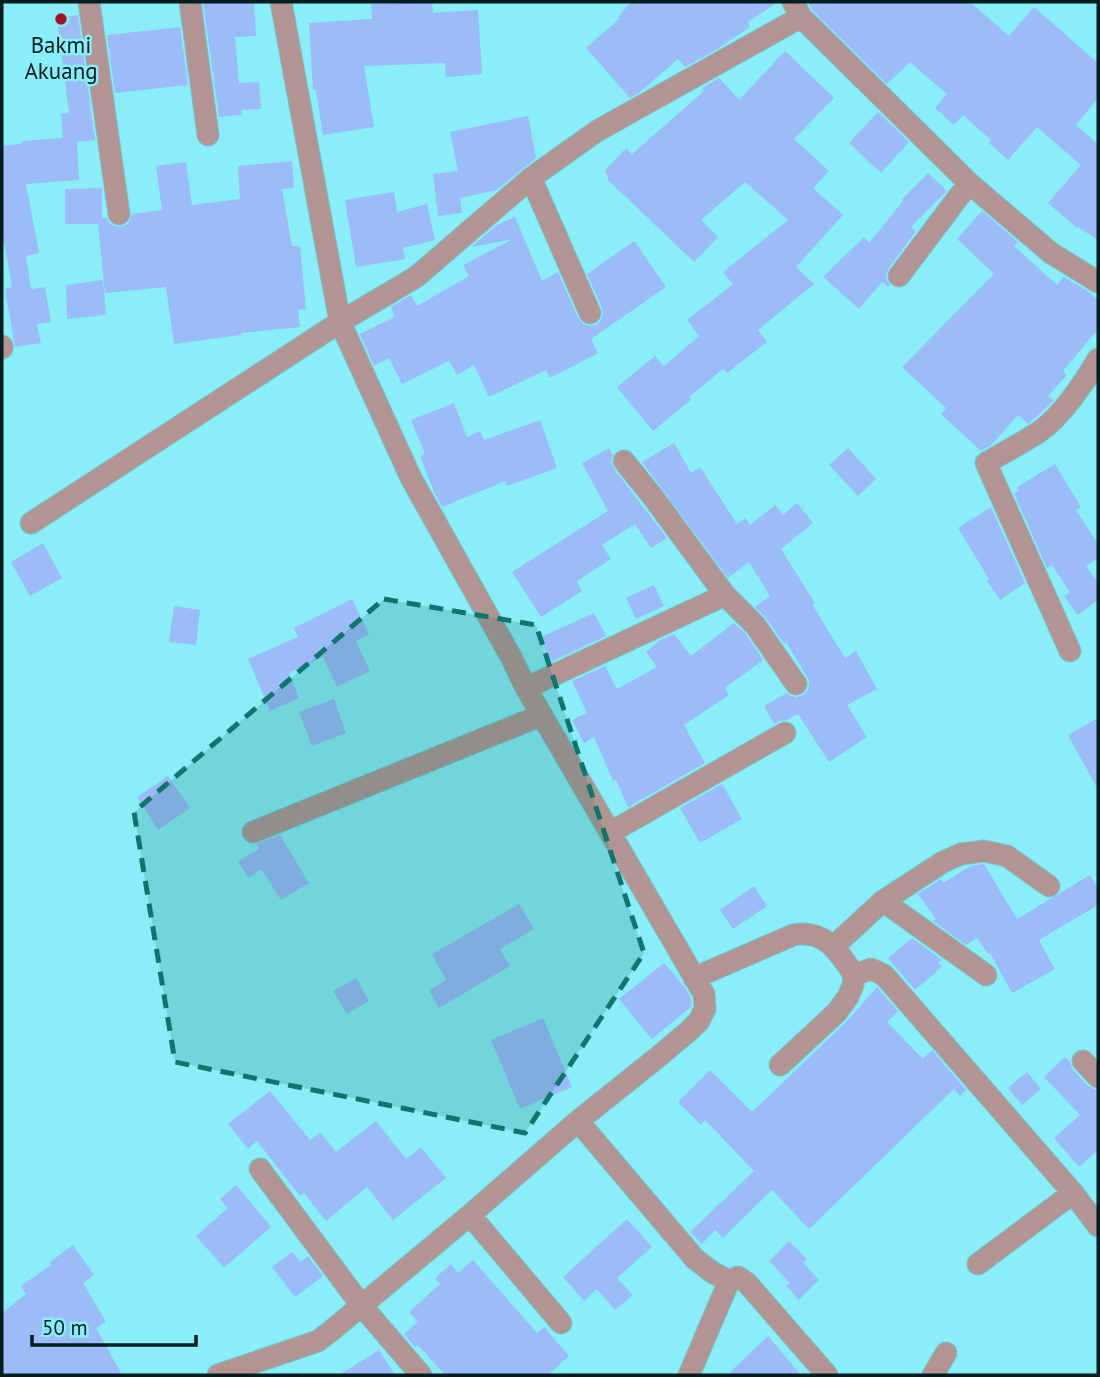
<svg xmlns="http://www.w3.org/2000/svg" width="1100" height="1377" font-family="'PT Sans',sans-serif">
<rect width="100%" height="100%" fill="#89eef7"/>
<!-- building -->
<path fill="#9bbbf9" d="M203 2H254L256 36 235 37 239 83 259 82 261 109 241 110 242 115 219 117Z
M432 2 433 13 478 10 482 74 446 77 445 63 364 66 374 127 323 135 316 90H313L309 23 372 19 371 4Z
M631 2H778L748 22 750 27 714 51 685 67 678 59 640 92 630 98 586 48 620 18 618 17Z
M808 2H970L1009 36 1034 7 1098 63V98L1076 125 1098 144V240L1078 227 1077 228 1048 203 1081 165 1037 127 1008 160 989 143 991 140 963 115 954 125 935 108 947 94 910 62 887 84 813 11Z
M78 15 95 140 77 142 79 180 26 184 39 253 26 256 31 289 45 287 51 322 37 324 41 343 15 347 5 289 12 287 2 230V146L21 144V141L63 138 61 114 69 113 57 18Z
M180 27 188 85 115 93 107 35Z
M785 51 834 98 794 139 829 171 813 188 843 215 796 267 814 284 758 330 767 342 727 373 723 369 689 397 691 400 653 431 617 387 655 356 664 366 699 336 687 320 733 284 723 272 788 220 745 182 701 220 718 237 694 262 609 181 605 170 626 148 632 154 704 91 702 88 719 78 739 100Z
M878 112 909 142 881 173 849 143Z
M528 116 536 158 497 190 460 198 462 213 438 216 433 174 458 171 450 132Z
M292 161 294 188 282 189 292 246H300L306 309 298 310 300 327 241 333V335L174 344 166 287 105 293 98 224H65V189L102 188V218H107L109 223 114 226 120 227 128 224 132 214 162 210 156 166 186 162 192 205 240 199 238 166Z
M928 173 947 191 911 227 916 231 889 268 886 274 887 280 890 285 888 287 882 282 859 309 823 277 864 237 869 243 903 201 902 199Z
M394 192 397 212 427 204 435 240 403 248 405 259 356 267 345 200Z
M982 211 1018 242 1014 246 1057 285 1064 277 1086 290 1098 300V329L1063 371 1067 375 1048 396 1054 400 1046 408 1028 424 1018 415 991 445 981 451 941 414 946 408 902 367 994 274 957 239Z
M515 217 542 281 558 272 578 318 583 324 589 326 596 325 601 320 603 314 602 308 587 274 634 241 666 287 591 339 598 353 550 378 546 370 489 397 474 365 457 375 449 361 402 384 389 358 374 366 360 334 395 317 391 307 411 295 417 306 469 276 463 265 513 239 471 247 497 225Z
M103 280 106 315 67 319 66 285Z
M454 403 467 437 480 431 484 440 540 420 557 468 507 486 505 481 442 507 434 492 420 456 425 454 411 420Z
M674 443 691 473 700 467 737 524 745 518 750 525 775 505 783 515 797 503 813 523 781 549 815 603 812 604 845 658 856 651 877 689 847 705 867 737 829 762 798 714 787 720 779 721 774 724 764 706 787 693 791 696 796 697 803 695 808 690 809 684V680L786 642 784 644 766 618 755 607 770 596 749 562 728 578 642 462Z
M609 448 613 455 611 462 614 469 667 538 651 548 635 524 602 545 611 559 577 581 582 591 541 617 512 572 608 511 582 463Z
M848 448 876 479 858 496 829 465Z
M1055 464 1081 507 1076 510 1098 544V558L1086 566 1098 583V600L1078 615 1064 596 1070 592 1052 565 1047 568 1014 493 1019 491 1017 487Z
M991 507 1025 583 1000 600 987 581 989 579 958 528Z
M43 543 62 578 30 596 11 562Z
M654 585 664 606 636 619 626 598Z
M352 599 369 634 356 641 370 671 337 687 323 657 289 673 299 698 270 711 248 659 298 637 294 628Z
M174 606 200 610 196 645 169 642Z
M594 613 606 636 551 662 539 638Z
M734 623 745 633 763 660 725 688 729 695 684 725 705 763 628 807 616 780 613 781 594 737 584 743 572 720 587 713 572 681 605 666 617 689 657 667 646 652 662 639 674 634 691 656Z
M334 699 346 733 312 746 299 712Z
M1098 718V790L1068 735Z
M168 776 190 808 158 830 137 797Z
M722 784 742 819 700 843 680 808Z
M280 835 309 883 281 900 261 869 248 878 238 861 259 849 256 844Z
M984 864 1017 919 1090 875 1098 889V905L1039 940 1055 969 1012 993 990 953 988 954 977 938 966 945 933 921 936 919 918 894 941 879 943 883 971 866Z
M754 886 767 906 733 929 720 910Z
M519 904 534 929 500 949 510 966 439 1008 429 990 446 980 432 954Z
M912 938 942 960 938 962 942 967 915 990 888 958Z
M664 963 687 990 691 998 692 1006 652 1039 619 999Z
M356 978 369 1001 347 1014 333 991Z
M877 987 898 1011 887 1022 923 1059 932 1050 966 1090 960 1096 954 1089 809 1229 772 1190 723 1238 715 1230 702 1244 690 1232 754 1171 705 1120 701 1125 678 1102 710 1070 752 1112 846 1022Z
M543 1018 572 1087 520 1109 491 1040Z
M1065 1057 1070 1062 1073 1070 1088 1086 1098 1091V1150L1079 1167 1054 1138 1080 1115 1044 1077Z
M1027 1072 1041 1089 1022 1105 1008 1088Z
M270 1091 310 1140 320 1132 336 1152 376 1121 406 1159 421 1147 446 1178 393 1220 367 1187 326 1221 304 1193 300 1196 257 1141 248 1149 228 1124Z
M236 1185 271 1227 224 1268 196 1236 228 1208 220 1199Z
M627 1219 652 1247 617 1278 633 1295 615 1310 597 1289 584 1301 563 1277Z
M789 1241 807 1259 803 1263 819 1280 799 1300 786 1286 790 1283 769 1261Z
M73 1245 94 1275 83 1283 106 1322 96 1328 122 1375H2V1313L26 1294 21 1286 51 1265 50 1262Z
M292 1252 301 1262 308 1256 323 1276 295 1297 272 1267Z
M473 1260 537 1333 544 1327 569 1356 548 1375H445L418 1345 415 1347 404 1334 418 1322 409 1312 440 1284 435 1278 451 1264 458 1273Z
M768 1336 801 1375H727Z
M379 1350 395 1375H339Z"/>
<g fill="none" stroke-linecap="round" stroke-linejoin="round">
<defs>
<path id="minor" d="M89 2 119 214
M190 2 208 135
M793 2 801 17 969 183 1051 253 1098 282
M531 178 590 313
M899 276 969 183
M2 346V348
M624 461 653 497 725 595 755 625 796 684
M31 523 340 322 416 277 531 178 597 131 801 17
M1070 651 986 463C1003 453 1022 443 1039 432 1061 417 1085 382 1098 359
M526 688 725 595
M253 832 542 715
M611 832 785 733
M883 901 986 975
M833 947 883 901 943 862 961 854 984 851 1007 856 1049 886
M854 975 871 969 884 975 1073 1193 1098 1226
M694 978 793 935C825 929 838 951 854 975L853 985 848 997 837 1012 780 1065
M1083 1061 1098 1077
M578 1121 695 1259 712 1272 729 1281
M260 1169 361 1305 421 1375
M470 1215 561 1323
M978 1264 1073 1193
M218 1375 318 1341 331 1331 470 1215 578 1121 658 1057 690 1030 699 1021 705 1009 704 994 526 688 511 657 411 478 340 322 281 2
M689 1375 729 1281 738 1277 747 1283 827 1375
M933 1375 946 1353"/>
</defs>
<!-- minor casing -->
<use href="#minor" stroke="#70c8d0" stroke-width="23"/>
<!-- minor -->
<use href="#minor" stroke="#b39492" stroke-width="21"/>
</g>
<!-- marked area -->
<path fill="#0f766e" fill-opacity="0.2" stroke="#0f766e" stroke-width="5" stroke-dasharray="14 9" stroke-linejoin="round" d="M384 599 536 625 644 953 525 1133 175 1062 134 812Z"/>
<!-- markers -->
<circle fill="#a81124" stroke="#89eef7" stroke-width="2.5" cx="61" cy="19" r="7"/>
<g text-anchor="middle" dominant-baseline="central" stroke-width="5" stroke-linejoin="round" paint-order="stroke">
<!-- poi labels -->
<g font-size="23" fill="#001d20" stroke="#89eef7">
<text x="61" y="44">Bakmi<tspan x="61" dy="26">Akuang</tspan></text>
</g>
</g>
<!-- border -->
<rect width="1100" height="1377" fill="none" stroke="#001d20" stroke-width="7"/>
<!-- scale -->
<path d="M32 1335v10h164v-10" fill="none" stroke="#001d20" stroke-width="3.5"/>
<text x="42" y="1335" font-size="21" fill="#001d20" stroke="#89eef7" stroke-width="5" paint-order="stroke">50 m</text>
</svg>
